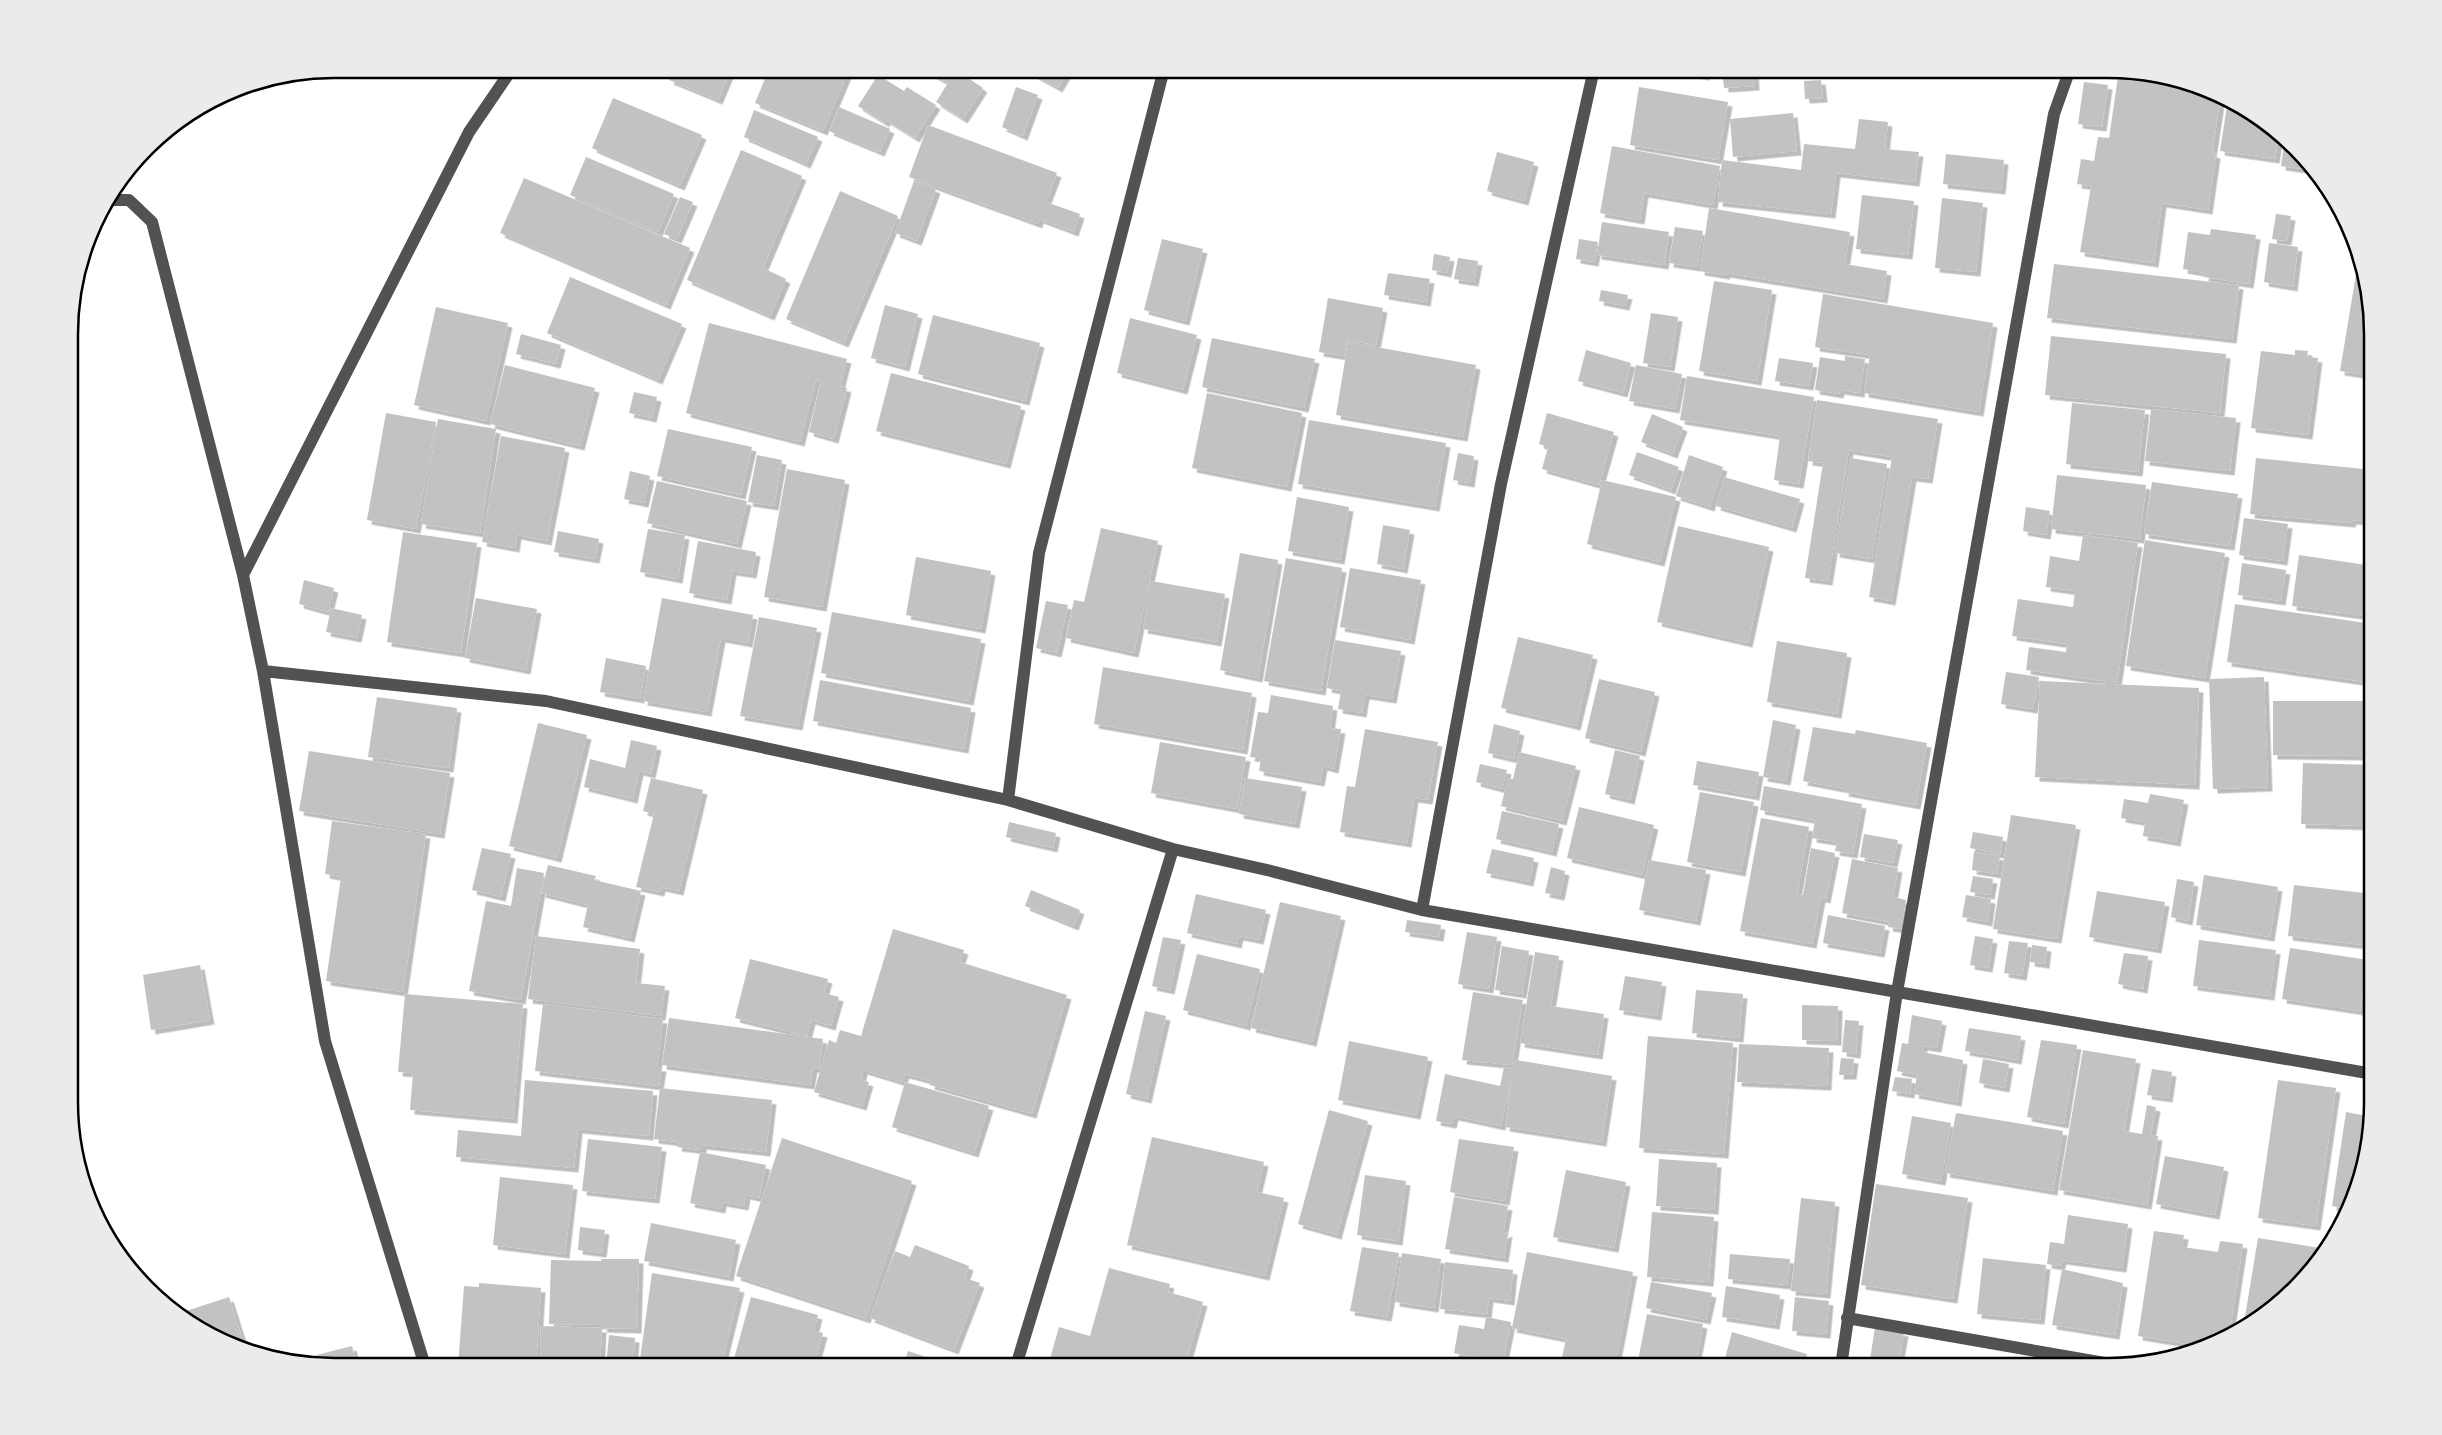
<svg xmlns="http://www.w3.org/2000/svg" width="2442" height="1435" font-family="'Roboto Condensed',sans-serif">
<defs>
<filter id="shadow"><feDropShadow dx="4.5" dy="4.5" stdDeviation="0" flood-color="#0004"/></filter>
</defs>
<rect width="100%" height="100%" fill="#fff"/>
<!-- building -->
<path fill="#c2c2c2" filter="url(#shadow)" d="M674 69H731L718 100 669 80Z
M769 69H835L847 74 823 131 755 103Z
M922 69H955L949 80 956 70 983 88 963 119 936 102 948 83Z
M1023 69H1069L1058 88Z
M1670 69H1706L1705 76Z
M1722 69H1754L1755 86 1724 88Z
M878 75 904 91 907 87 936 105 915 138 886 120 885 123 858 106Z
M2118 77 2206 90 2221 96 2212 153 2216 154 2208 210 2162 203 2154 263 2080 252 2091 186 2077 184 2081 159 2094 161 2098 137 2109 138Z
M1821 80 1823 98 1805 99 1804 81Z
M2084 82 2108 85 2102 127 2078 124Z
M1016 87 1038 95 1023 136 1002 127Z
M1639 87 1728 102 1718 160 1630 145Z
M613 98 702 135 680 186 592 148Z
M2228 99 2241 104 2279 133 2275 159 2220 151Z
M839 107 890 129 880 152 829 131Z
M754 110 818 137 806 164 744 137Z
M1793 113 1797 151 1733 157 1730 119Z
M1859 119 1888 122 1885 149 1919 152 1915 182 1836 173 1831 214 1718 202 1722 160 1801 170 1804 144 1855 149Z
M928 125 1057 173 1046 202 1080 214 1074 232 1039 219 1038 224 909 177Z
M2285 138 2296 146 2316 171 2281 166Z
M1612 146 1720 166 1713 205 1644 193 1640 220 1600 213Z
M741 150 802 176 763 268 786 279 770 316 687 280Z
M1497 152 1534 162 1524 201 1487 191Z
M1946 154 2004 160 2001 190 1943 184Z
M586 157 674 194 658 232 570 195Z
M524 178 690 248 666 305 500 233Z
M914 181 936 189 917 241 895 233Z
M840 191 898 216 844 343 786 319Z
M1862 195 1914 201 1908 255 1856 249Z
M680 197 693 202 677 239 664 234Z
M1942 198 1983 203 1976 272 1935 268Z
M1709 208 1850 232 1845 264 1887 271 1883 299 1726 273 1725 275 1700 271Z
M2276 214 2291 216 2287 241 2272 239Z
M1602 222 1669 232 1664 265 1597 255Z
M1675 227 1703 231 1697 267 1669 263Z
M2211 229 2256 235 2249 284 2204 277 2205 273 2183 269 2188 232 2210 235Z
M1162 239 1203 249 1185 321 1144 310Z
M1579 239 1598 242 1594 262 1576 259Z
M2269 243 2298 247 2293 287 2264 282Z
M1434 254 1450 257 1447 273 1432 270Z
M1458 258 1478 261 1474 282 1454 279Z
M2054 264 2239 285 2232 339 2047 318Z
M1388 273 1430 279 1426 302 1384 295Z
M2356 274 2365 276 2373 316V376L2340 371Z
M570 277 682 324 658 380 547 333Z
M1714 281 1772 290 1757 381 1699 371Z
M1601 290 1628 295 1625 306 1599 301Z
M1823 294 1993 323 1979 412 1864 393 1870 355 1815 347Z
M1328 298 1383 308 1376 345 1347 340 1344 356 1319 352Z
M885 305 918 314 905 367 871 358Z
M436 307 508 323 486 421 414 405Z
M1651 313 1678 317 1670 367 1643 363Z
M933 315 1040 343 1025 401 918 374Z
M1130 318 1197 335 1183 390 1117 373Z
M709 323 847 359 840 386 847 388 834 439 809 432 821 381 816 380 800 442 686 413Z
M521 334 561 345 556 364 516 354Z
M2051 336 2226 354 2220 413 2045 395Z
M1212 338 1315 359 1304 408 1202 387Z
M1348 342 1476 365 1463 437 1336 415Z
M1586 350 1631 363 1623 393 1578 381Z
M2295 350 2308 351 2307 357 2318 358 2308 435 2251 428 2261 351 2295 355Z
M1845 356 1865 359 1860 393 1840 390 1839 394 1815 390 1820 357 1845 361Z
M1779 358 1813 363 1809 386 1775 381Z
M505 365 595 388 580 446 490 424Z
M1636 365 1682 374 1675 409 1629 401Z
M891 373 1021 406 1006 464 876 431Z
M1687 376 1814 397 1799 484 1774 480 1780 436 1680 420Z
M634 392 657 397 652 418 629 413Z
M1207 393 1302 413 1287 487 1192 468Z
M1817 400 1938 419 1928 479 1912 477 1891 601 1869 597 1892 457 1849 450 1828 581 1805 578 1823 463 1808 461Z
M2072 403 2145 410 2138 472 2066 464Z
M2151 409 2236 418 2230 471 2145 461Z
M386 413 436 422 416 529 367 520Z
M1547 413 1614 432 1599 485 1542 469 1548 447 1539 444Z
M1652 414 1683 427 1673 454 1641 442Z
M438 419 496 429 480 533 421 524Z
M1309 420 1446 443 1435 507 1298 484Z
M668 429 752 447 741 495 657 476Z
M501 436 565 448 547 541 517 535 515 548 482 542Z
M1637 452 1679 467 1671 490 1629 475Z
M1458 453 1474 456 1470 483 1453 480Z
M757 455 782 460 774 506 748 502Z
M1689 455 1723 467 1710 507 1676 496Z
M1851 458 1887 464 1872 559 1835 553Z
M2256 458 2373 470V522L2352 520 2351 523 2250 514Z
M787 469 845 480 822 607 764 597Z
M630 471 650 476 644 503 624 499Z
M2057 475 2146 485 2140 539 2051 529Z
M1724 477 1800 499 1792 528 1716 506Z
M1602 480 1676 497 1660 562 1587 544Z
M657 481 747 501 737 544 647 523Z
M2152 482 2238 494 2230 546 2144 534Z
M1297 497 1349 507 1340 560 1288 551Z
M2026 507 2050 511 2046 535 2023 531Z
M2244 518 2288 524 2283 561 2239 555Z
M1383 525 1410 530 1403 569 1377 564Z
M1678 526 1769 547 1748 643 1657 622Z
M1101 528 1158 541 1134 653 1066 638 1074 600 1084 602Z
M648 529 685 535 678 579 640 572Z
M558 531 599 539 595 559 554 552Z
M403 532 477 543 461 653 387 642Z
M2083 535 2138 543 2117 683 2026 670 2029 647 2066 652 2067 644 2012 636 2018 599 2073 607 2075 591 2046 587 2050 556 2079 561Z
M2145 540 2225 553 2205 678 2126 666Z
M698 541 756 552 752 574 732 571 727 600 689 593Z
M1240 553 1278 560 1258 678 1220 670Z
M2299 555 2373 566V617L2292 606Z
M916 557 991 571 981 629 906 615Z
M1286 558 1342 568 1321 691 1264 681Z
M2242 563 2286 570 2281 601 2238 595Z
M1350 568 1421 580 1410 640 1340 627Z
M304 580 334 588 328 612 299 604Z
M1151 581 1225 594 1217 642 1143 629Z
M476 598 537 609 526 670 465 658Z
M662 598 753 615 748 643 721 638 707 712 643 701Z
M1046 601 1068 605 1057 653 1036 648Z
M2235 604 2373 624V691L2365 690 2366 682 2227 662Z
M331 608 362 615 357 638 326 632Z
M832 612 981 639 969 701 821 673Z
M759 617 817 628 798 726 740 716Z
M1518 637 1593 655 1576 726 1501 708Z
M1335 640 1401 651 1392 699 1365 695 1362 713 1338 709 1341 691 1327 688Z
M1777 641 1847 653 1837 714 1767 702Z
M606 658 646 666 640 699 600 692Z
M1103 667 1252 693 1243 750 1094 724Z
M2006 672 2039 677 2033 709 2001 704Z
M2264 677 2268 787 2213 789 2209 679Z
M1599 679 1655 692 1641 752 1585 738Z
M820 680 971 708 964 749 813 721Z
M2040 681 2199 688 2195 785 2035 777Z
M1271 695 1333 706 1330 728 1341 729 1334 769 1323 766 1320 782 1259 771 1261 758 1250 757 1258 712 1268 713Z
M377 697 457 708 449 768 368 757Z
M2273 701H2373L2372 756 2273 755Z
M1773 720 1796 725 1786 781 1763 777Z
M538 723 587 735 557 858 509 846Z
M1494 724 1520 731 1514 759 1488 753Z
M1813 727 1855 734 1856 730 1927 743 1916 805 1844 792 1845 789 1803 781Z
M1365 729 1438 742 1428 800 1414 798 1407 843 1340 832 1347 786 1355 787Z
M631 740 657 746 651 774 639 771 633 799 584 787 590 759 625 768Z
M1160 742 1246 757 1237 809 1151 793Z
M1615 750 1640 756 1630 800 1605 794Z
M309 751 450 773 440 834 299 811Z
M1519 752 1576 766 1562 821 1501 806 1508 778 1513 779Z
M1697 761 1759 772 1755 796 1693 785Z
M2303 763 2373 765 2372 826 2301 824Z
M1480 764 1507 770 1502 789 1476 782Z
M651 778 703 790 679 891 661 887 660 892 636 887 654 814 643 811Z
M1245 778 1302 787 1295 824 1239 814Z
M1764 786 1862 804 1853 854 1835 851 1837 842 1812 838 1815 820 1760 810Z
M1700 792 1754 802 1741 872 1687 862Z
M2150 794 2184 800 2176 842 2143 836 2145 822 2121 818 2124 799 2148 803Z
M1579 807 1654 825 1642 875 1567 858Z
M1502 811 1559 824 1552 852 1496 839Z
M2011 815 2076 825 2057 939 1993 929Z
M1761 818 1809 827 1797 894 1803 895 1811 848 1835 853 1826 899 1821 898 1812 944 1740 931Z
M332 821 426 834 403 992 326 981 341 877 325 874Z
M1009 822 1056 833 1053 848 1006 837Z
M1973 832 2003 837 2000 854 1970 848Z
M1864 834 1898 840 1893 863 1860 857Z
M482 848 511 854 501 897 472 890Z
M1492 849 1534 858 1529 882 1486 873Z
M1974 852 2000 856 1997 874 1972 870Z
M1852 859 1898 868 1893 897 1906 900 1901 929 1888 927 1889 922 1842 913Z
M1649 860 1706 870 1696 921 1639 910Z
M548 865 596 876 594 880 641 891 630 938 583 927 588 905 541 893Z
M1551 867 1565 871 1560 896 1545 893Z
M517 868 544 873 521 1000 469 991 486 901 511 906Z
M2204 875 2278 887 2270 937 2196 925Z
M1973 876 1993 879 1990 895 1970 892Z
M2177 879 2194 882 2188 921 2171 917Z
M2294 885 2373 894 2371 946 2288 936Z
M1031 890 1080 910 1074 926 1025 906Z
M2097 891 2165 902 2157 949 2089 937Z
M1196 894 1266 910 1259 940 1239 936 1237 944 1187 933Z
M1966 895 1991 899 1988 922 1962 917Z
M1280 902 1341 916 1312 1042 1251 1028Z
M1828 915 1885 926 1880 953 1823 943Z
M1407 920 1441 925 1439 937 1405 932Z
M893 929 964 950 960 962 1067 995 1032 1114 930 1085 931 1081 905 1074 902 1082 863 1070 861 1080 869 1082 862 1106 814 1092 829 1040 836 1043 840 1030 861 1036Z
M1467 932 1497 937 1489 989 1458 984Z
M536 936 640 949 636 983 665 986 661 1016 528 999Z
M1975 936 1993 939 1988 968 1970 965Z
M1163 937 1181 940 1170 990 1152 986Z
M2199 940 2276 950 2270 996 2193 986Z
M2009 941 2028 943 2022 976 2004 973Z
M2032 945 2047 947 2045 964 2030 962Z
M1502 946 1529 951 1522 994 1495 990Z
M2290 948 2368 960 2360 1011 2282 999Z
M1535 952 1559 956 1551 1006 1604 1014 1598 1055 1520 1043Z
M2124 953 2148 956 2143 989 2118 984Z
M1197 954 1260 969 1246 1026 1183 1010Z
M750 959 828 979 824 993 839 997 831 1026 811 1020 807 1036 735 1018Z
M200 965 210 1020 151 1030 143 975Z
M1625 976 1662 982 1657 1016 1619 1010Z
M1696 990 1743 994 1739 1038 1692 1033Z
M1473 992 1523 1000 1512 1065 1462 1060Z
M405 994 523 1004 513 1119 410 1110 413 1073 398 1072Z
M543 1004 663 1019 657 1067H662L659 1086 535 1071Z
M1802 1005 1838 1006 1837 1041 1802 1040Z
M1145 1011 1166 1016 1147 1099 1126 1094Z
M1912 1015 1942 1021 1937 1048 1923 1046 1922 1052 1963 1060 1957 1102 1914 1094 1917 1075 1897 1071 1902 1043 1908 1044Z
M669 1018 823 1039 819 1069 813 1068 810 1085 662 1065Z
M1845 1020 1859 1021 1856 1054 1842 1052Z
M1969 1028 2021 1036 2017 1060 1965 1051Z
M1648 1036 1733 1043 1724 1154 1639 1148Z
M2041 1040 2077 1045 2064 1124 2027 1117Z
M1349 1041 1428 1057 1416 1115 1338 1100Z
M1739 1044 1829 1048 1827 1086 1737 1082Z
M2083 1050 2136 1059 2124 1131 2142 1134 2147 1105 2156 1107 2151 1135 2158 1136 2147 1205 2059 1190Z
M1841 1058 1854 1059 1852 1075H1839Z
M1983 1059 2009 1064 2005 1088 1979 1083Z
M1516 1060 1612 1076 1602 1142 1505 1127 1512 1075 1501 1126 1454 1116 1452 1124 1436 1121 1445 1074 1500 1086 1504 1067 1513 1069Z
M2152 1069 2172 1072 2168 1098 2147 1095Z
M1895 1077 1912 1079 1910 1094 1892 1091Z
M525 1080 653 1091 649 1136 578 1129 574 1168 456 1157 458 1130 521 1136Z
M2278 1080 2336 1088 2316 1226 2258 1218Z
M905 1082 989 1106 974 1153 892 1127Z
M660 1088 772 1100 766 1152 702 1145V1150L677 1147 678 1142 654 1139Z
M1329 1110 1368 1121 1337 1235 1298 1224Z
M2346 1112 2372 1117 2359 1186 2349 1209 2332 1206Z
M1956 1113 2063 1131 2053 1191 1945 1173Z
M1912 1116 1951 1123 1941 1181 1902 1174Z
M1152 1137 1264 1162 1257 1192 1284 1198 1265 1276 1127 1245Z
M782 1138 912 1181 866 1319 736 1276Z
M588 1139 662 1147 655 1199 582 1191Z
M1459 1139 1514 1147 1505 1201 1450 1192Z
M700 1152 766 1165 759 1198 746 1195 744 1206 722 1202 721 1209 690 1203Z
M2165 1156 2224 1167 2215 1215 2156 1204Z
M1659 1159 1717 1163 1714 1210 1656 1206Z
M1566 1170 1626 1182 1614 1248 1553 1237Z
M1365 1175 1406 1181 1398 1241 1357 1235Z
M500 1177 573 1185 565 1254 493 1245Z
M1876 1184 1968 1198 1953 1299 1861 1285Z
M1454 1197 1508 1206 1503 1234 1508 1232 1504 1258 1445 1249Z
M1801 1198 1835 1202 1826 1294 1791 1291Z
M1652 1212 1714 1217 1709 1282 1647 1277Z
M2068 1215 2128 1224 2122 1268 2062 1260 2060 1266 2047 1264 2050 1242 2064 1244Z
M651 1223 736 1240 729 1277 644 1261Z
M580 1227 605 1230 602 1253 578 1250Z
M2154 1231 2184 1235 2182 1247 2218 1252 2220 1241 2243 1244 2229 1336 2206 1347 2138 1336Z
M2258 1238 2326 1249 2296 1289 2243 1329Z
M915 1245 969 1266 965 1278 980 1283 954 1350 870 1318 895 1251 910 1257Z
M1362 1247 1399 1253 1387 1317 1350 1311Z
M1527 1252 1633 1272 1615 1366H1579L1561 1362 1566 1339 1512 1328Z
M1402 1253 1441 1259 1434 1308 1395 1302Z
M1730 1254 1790 1259 1787 1285 1728 1279Z
M1983 1258 2046 1265 2040 1320 1977 1314Z
M601 1259H639L637 1329 602 1328 603 1325 549 1324 551 1260 601 1261Z
M1445 1262 1513 1270 1510 1301 1489 1298 1487 1314 1440 1309Z
M1109 1268 1170 1284 1168 1292 1203 1302 1185 1366H1048L1059 1327 1090 1336Z
M2062 1269 2123 1283 2115 1335 2052 1325Z
M652 1273 740 1288 721 1366H639Z
M1651 1282 1712 1293 1706 1320 1646 1308Z
M479 1283 541 1288 536 1366H458L464 1286 479 1287Z
M1726 1286 1780 1295 1775 1325 1722 1317Z
M229 1297 244 1344 238 1346 201 1331 180 1315V1313Z
M751 1297 818 1315 814 1331 823 1333 814 1366H732Z
M1795 1297 1829 1301 1826 1334 1792 1331Z
M1647 1314 1703 1324 1695 1366H1637Z
M1486 1317 1511 1322 1503 1362 1454 1353 1459 1325 1484 1329Z
M541 1326 602 1328 600 1366H540Z
M1875 1327 1904 1332 1898 1366H1869Z
M1732 1332 1807 1354 1804 1366H1723Z
M609 1335 635 1338 633 1366H606Z
M352 1346 357 1366H333L293 1361Z
M908 1351 953 1366H903Z"/>
<g fill="none" stroke-linecap="round" stroke-linejoin="round">
<!-- minor -->
<path stroke="#525252" stroke-width="12" d="M108 200H129L152 222 243 575
M263 671 546 701 1008 800 1173 849 1271 871 1422 910 2373 1074
M1008 800 1039 553 1164 69
M1422 910 1501 484 1594 69
M1847 1318 2122 1366
M425 1366 325 1041 263 671 243 575 469 132 512 69
M1016 1366 1173 849
M1841 1366 1897 992 2054 114 2070 69"/>
</g>
<!-- crop -->
<path d="M0 0H2442V1435H0ZM334 78H2108A256 256 0 0 1 2364 334V1102A256 256 0 0 1 2108 1358H334A256 256 0 0 1 78 1102V334A256 256 0 0 1 334 78Z" fill="#ebebeb" fill-rule="evenodd"/>
<path fill="none" stroke="#000" stroke-width="2.5" d="M334 78H2108A256 256 0 0 1 2364 334V1102A256 256 0 0 1 2108 1358H334A256 256 0 0 1 78 1102V334A256 256 0 0 1 334 78Z"/>
</svg>
